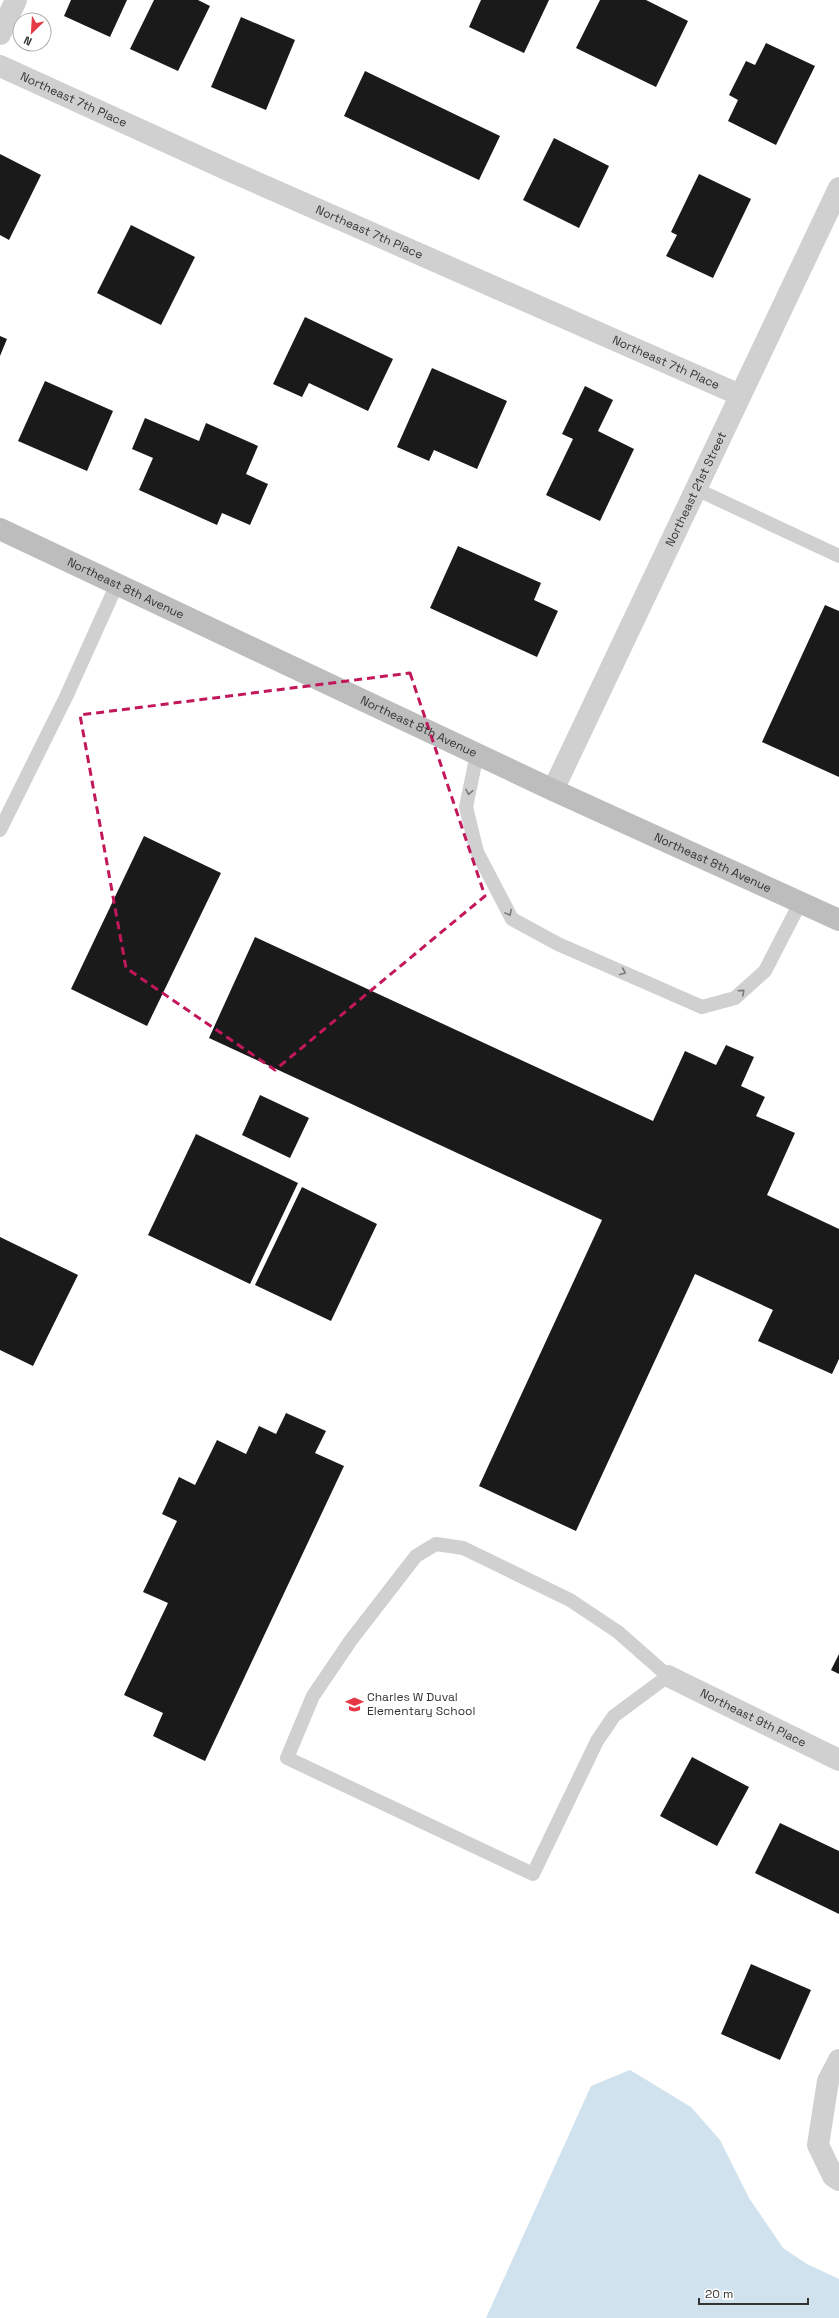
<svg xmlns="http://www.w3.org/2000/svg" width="839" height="2318" font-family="'Space Grotesk',sans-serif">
<rect width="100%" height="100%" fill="#fff"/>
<!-- water -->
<path fill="#cfe2ee" d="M630 2070 691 2107 720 2140 749 2198 783 2248 807 2264 839 2279V2318H486L591 2086Z"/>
<!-- building -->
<path fill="#1a1a1a" d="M71 0H127L110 37 64 16Z
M154 0H198L210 6 178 71 130 49Z
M481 0H549L524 53 469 27Z
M600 0H646L688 21 656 87 576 48Z
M241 17 295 40 266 110 211 87Z
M766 43 815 66 776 145 728 121 738 100 729 95 746 61 755 65Z
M365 71 500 136 479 180 344 116Z
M554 138 609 166 579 228 523 200Z
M0 154 41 175 9 240 0 235Z
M699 174 751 199 713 278 666 256 677 235 671 232Z
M131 225 195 257 161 325 97 293Z
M305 317 393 359 368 411 309 383 302 397 273 384Z
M0 336 7 339 0 356Z
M432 368 507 401 477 469 434 450 429 461 397 447Z
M45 381 113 411 87 471 18 441Z
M585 386 613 400 598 431 634 449 600 521 546 495 573 439 562 434Z
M145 418 199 441 206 423 258 446 246 474 268 484 250 525 222 513 217 525 139 490 153 458 132 449Z
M458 546 541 583 534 600 558 611 537 657 430 608Z
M825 605 839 611V777L762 742Z
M144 836 221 873 147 1026 71 989Z
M255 937 653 1121 685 1051 716 1065 726 1045 754 1057 741 1086 765 1097 756 1116 795 1133 767 1195 839 1229V1359L832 1374 758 1341 773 1310 695 1274 576 1531 479 1486 602 1220 209 1038Z
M260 1095 309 1118 290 1158 242 1135Z
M196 1134 298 1183 250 1284 148 1235Z
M302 1187 377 1224 331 1321 255 1285Z
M0 1237 78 1275 33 1366 0 1350Z
M286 1413 326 1431 315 1453 344 1466 205 1761 153 1736 163 1713 124 1695 168 1603 143 1592 177 1521 162 1514 179 1477 195 1485 217 1440 246 1454 259 1426 276 1434Z
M839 1654V1674L831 1670Z
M692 1757 749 1787 717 1846 660 1816Z
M780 1823 839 1851V1914L755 1873Z
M751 1964 811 1990 780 2060 721 2034Z"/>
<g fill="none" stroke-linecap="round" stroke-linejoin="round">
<!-- lane -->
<path stroke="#d0d0d0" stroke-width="14" d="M696 489 839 556
M477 754 466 807 477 852 512 919 558 944 702 1007 735 998 765 971 800 903
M0 830 66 697 117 584
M436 1544 463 1548 570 1600 618 1632 668 1676 614 1716 597 1741 533 1874 287 1758 313 1696 351 1640 416 1556Z"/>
<!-- street -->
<g stroke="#d0d0d0" stroke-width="22">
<path d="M0 34 16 0"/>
<path id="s1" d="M0 66 228 170 740 395"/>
<path id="s2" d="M553 790 839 188"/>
<path id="s3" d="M668 1676 839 1760"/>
<path d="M839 2060 828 2081 818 2145 833 2176 839 2180"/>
</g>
<!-- secondary -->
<path stroke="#bdbdbd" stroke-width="22" id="s4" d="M0 529 553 790 839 920"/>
</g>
<!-- one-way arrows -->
<defs><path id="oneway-chevron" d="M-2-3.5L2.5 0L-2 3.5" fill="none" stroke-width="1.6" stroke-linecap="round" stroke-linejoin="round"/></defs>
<g stroke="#7a7a7a">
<use href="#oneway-chevron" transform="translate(469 792) rotate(101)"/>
<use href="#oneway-chevron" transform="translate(509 913) rotate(62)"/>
<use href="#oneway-chevron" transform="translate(623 972) rotate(23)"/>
<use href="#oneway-chevron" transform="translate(742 992) rotate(-42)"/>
</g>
<!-- marked area -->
<path fill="none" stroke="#c2185b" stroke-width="3" stroke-dasharray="8 5" stroke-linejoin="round" d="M410 673 485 896 275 1070 126 968 80 715Z"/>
<!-- icons -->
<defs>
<symbol id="school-bare" viewBox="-9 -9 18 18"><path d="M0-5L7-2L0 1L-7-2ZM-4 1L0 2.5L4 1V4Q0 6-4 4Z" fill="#e63946" stroke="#fff" stroke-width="2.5" paint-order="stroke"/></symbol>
</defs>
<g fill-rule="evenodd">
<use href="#school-bare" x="342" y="1692" width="25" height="25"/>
</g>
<g text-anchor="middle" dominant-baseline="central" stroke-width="4" stroke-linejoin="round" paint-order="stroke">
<!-- street labels -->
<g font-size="12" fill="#333" stroke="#fff">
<text stroke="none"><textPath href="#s1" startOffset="81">Northeast 7th Place</textPath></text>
<text stroke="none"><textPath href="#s1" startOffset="405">Northeast 7th Place</textPath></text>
<text stroke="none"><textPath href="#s1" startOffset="729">Northeast 7th Place</textPath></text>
<text stroke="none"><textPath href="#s2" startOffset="333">Northeast 21st Street</textPath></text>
<text stroke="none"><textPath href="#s4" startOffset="139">Northeast 8th Avenue</textPath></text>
<text stroke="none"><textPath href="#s4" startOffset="463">Northeast 8th Avenue</textPath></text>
<text stroke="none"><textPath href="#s4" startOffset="787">Northeast 8th Avenue</textPath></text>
<text stroke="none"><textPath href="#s3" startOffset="95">Northeast 9th Place</textPath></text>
</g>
<!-- poi labels -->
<g font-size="12" fill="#333" stroke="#fff" text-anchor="start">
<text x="367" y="1697">Charles W Duval<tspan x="367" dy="14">Elementary School</tspan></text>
</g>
</g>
<!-- north arrow -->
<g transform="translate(32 32) rotate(205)"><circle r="19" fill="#ffffff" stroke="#adadad"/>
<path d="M0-3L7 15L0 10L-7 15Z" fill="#e63946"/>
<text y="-6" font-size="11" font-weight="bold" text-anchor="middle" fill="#333333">N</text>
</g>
<!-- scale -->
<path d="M699 2298v6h109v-6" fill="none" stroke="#333333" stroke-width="2"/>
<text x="705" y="2298" font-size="12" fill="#333333" stroke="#ffffff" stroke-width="3" paint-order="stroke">20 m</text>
</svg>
